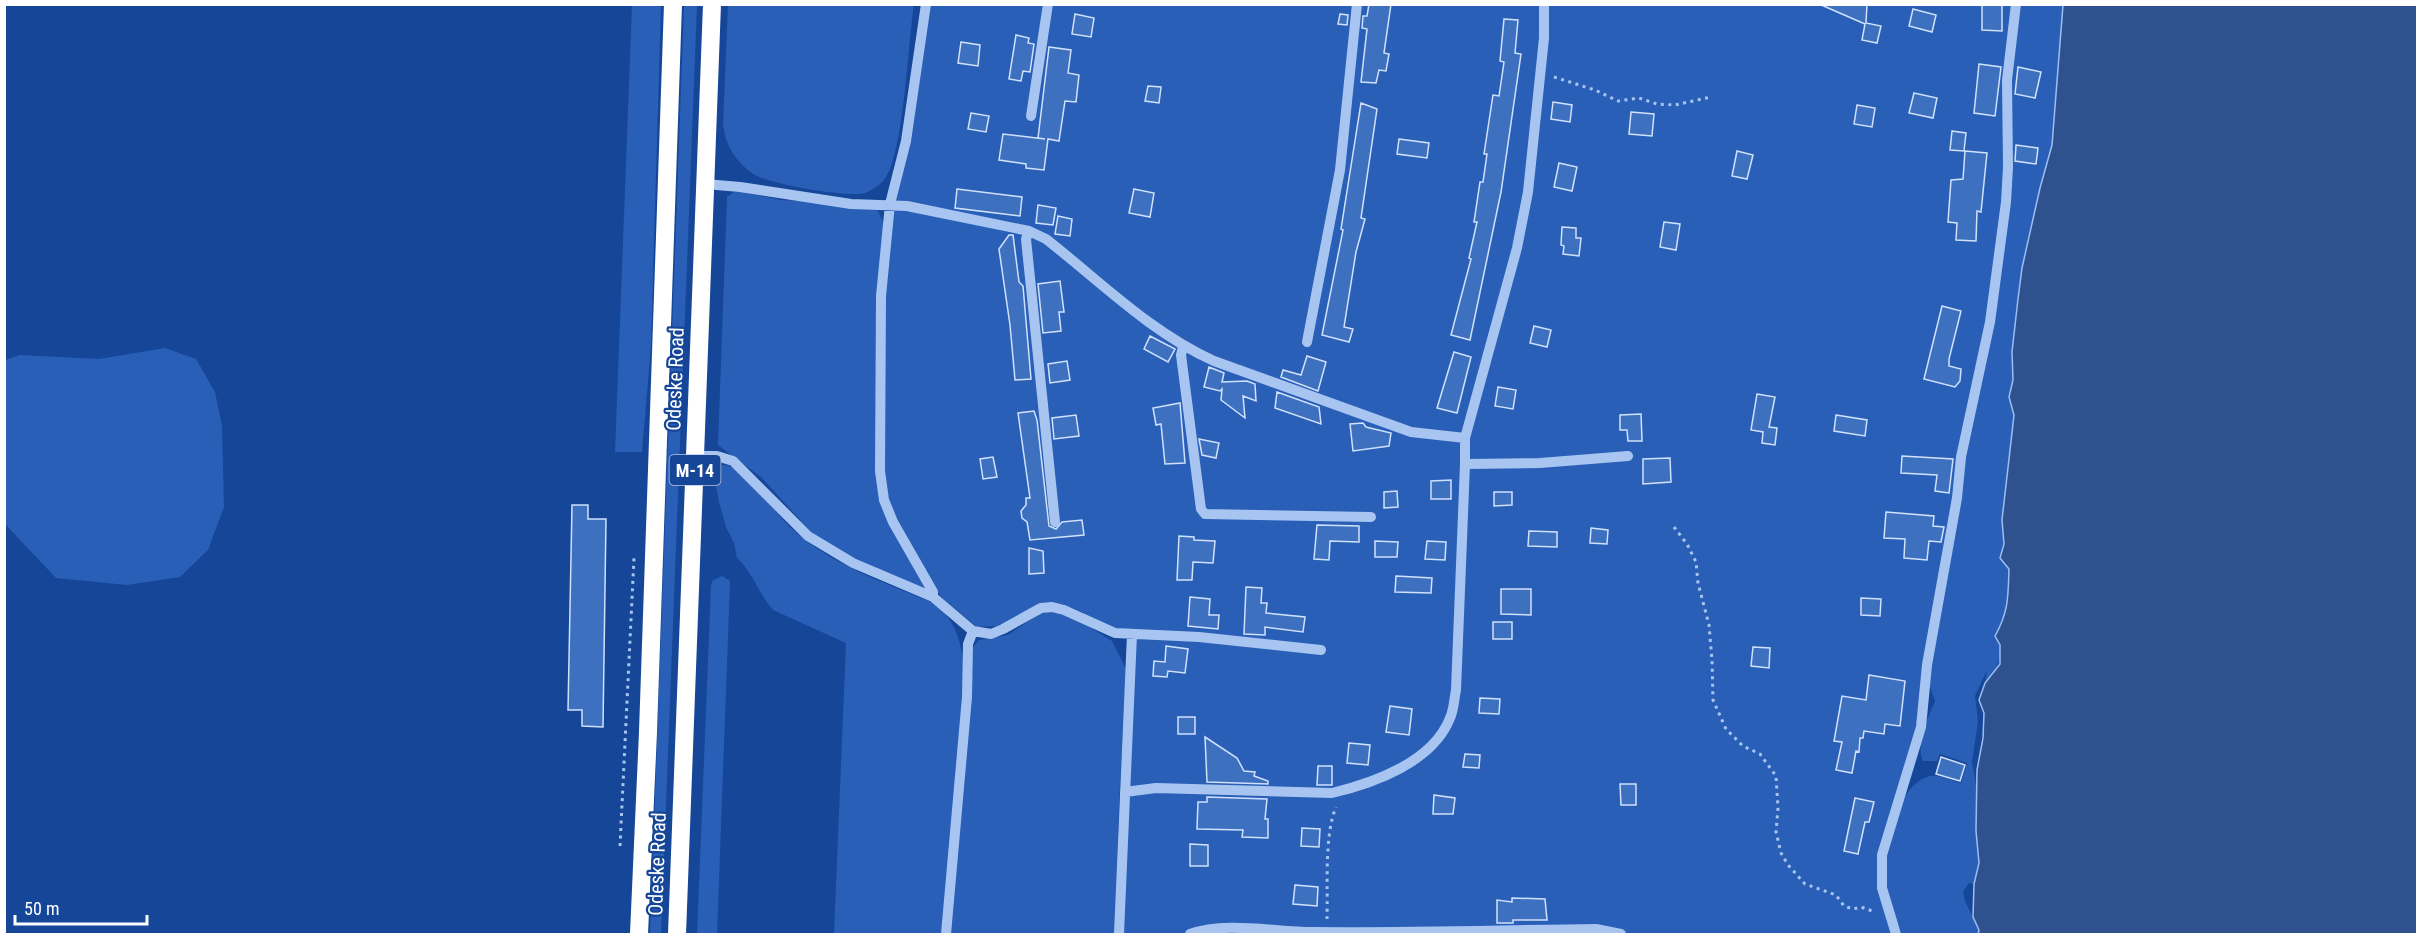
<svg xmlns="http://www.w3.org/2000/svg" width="2422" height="939" font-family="'Roboto Condensed',sans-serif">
<rect width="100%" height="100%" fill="#154698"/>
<!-- green -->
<path fill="#295fb6" d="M632 5H661L651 346 642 452H615Z
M697 5 661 934H650L684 5Z
M728 5H914C908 41 904 156 884 180 880 185 871 191 865 193 847 198 769 184 753 174 735 161 726 146 723 125Z
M930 5H2063L2052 145 2040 188 2022 268 2018 299 2012 352 2013 380 2009 397 2014 415 2002 520 2004 544 2000 558 2009 569C2008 596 2009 611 1995 636 2006 654 1998 667 1985 683L1987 670 1975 696 1978 722 1972 762 1977 791 1976 831 1979 863 1974 884 1969 883 1963 892 1965 901 1979 930 1978 934H1902C1896 916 1887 896 1884 876 1881 849 1899 782 1930 776 1939 774 1952 781 1961 783L1967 763 1940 754 1937 761H1923C1915 743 1928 718 1935 701L1930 687 1917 723 1878 854 1891 934H1122L1136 630 1105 627 1082 612 1067 606 1038 605 997 626 977 627 941 597 888 504 884 479 885 294 890 235 898 189 911 140Z
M734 192H743L781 200 839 203 873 208 878 211 885 226 881 497 930 592 831 548 810 531 762 478 718 445 727 197Z
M165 348 196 359 215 392 222 426 224 507 208 550 180 577 127 585 56 578 5 524V360L20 355 99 359Z
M724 465C745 466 774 512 790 527 830 565 886 583 936 604 962 628 964 655 964 689L944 934H834L846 643 773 610C759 594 752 571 737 558L734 543 726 527 719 502 714 475 715 467Z
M722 576 729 580 730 583 717 934H697L711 586 712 581Z
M1058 611 1070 615 1112 641 1126 669 1119 805 1115 934H950L973 647 979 640 1008 635 1036 616 1046 612Z"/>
<!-- water -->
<path fill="#2f528f" stroke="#9bbff5" stroke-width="1.5" d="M2063 5H2417V934H1978L1979 930 1973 917 1974 884 1979 863 1976 831 1977 770 1983 738 1984 713 1979 700 1985 683 2000 664V645L1995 636C2009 611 2008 596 2009 569L2000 558 2004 544 2002 520 2014 415 2009 397 2013 380 2012 352 2018 299 2022 268 2040 188 2052 145Z"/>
<!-- building -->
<path fill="#3e70c0" stroke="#d0e1fc" stroke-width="1.5" d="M1369 4H1391L1384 53 1389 54 1386 71 1379 70 1376 83 1361 82 1367 29 1362 28 1363 16H1367Z
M1819 4H1867L1866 23 1881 26 1877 43 1862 40 1865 24Z
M1982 4H2002V31L1982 30Z
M1913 9 1936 15 1932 32 1909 26Z
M1075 14 1094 18 1091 37 1072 34Z
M1340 14 1348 15 1347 25 1338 24Z
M1504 19 1518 20 1515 53 1521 54 1501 192 1470 340 1451 335 1471 259 1469 258 1477 222H1474L1480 182H1483L1487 154H1484L1493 95 1499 96 1504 62 1500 61Z
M1016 35 1029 38 1028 43 1034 44 1030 72 1023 71 1021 81 1009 79Z
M961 42 980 45 978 66 958 63Z
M1049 47 1071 50 1068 73 1079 75 1076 102 1065 101 1059 141 1048 139 1044 170 1026 168V164L999 160 1003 134 1045 139 1038 138Z
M1979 64 2001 67 1995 116 1974 113Z
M2018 67 2041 72 2035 98 2015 94Z
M1148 86 1161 87 1159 103 1145 101Z
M1914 93 1937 98 1933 118 1909 113Z
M1553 102 1572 105 1570 122 1551 119Z
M1361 103 1377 109 1361 218 1365 219 1356 252 1344 327 1353 329 1349 342 1322 335 1343 230 1341 229Z
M1857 105 1875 108 1872 127 1854 124Z
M1631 112 1654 114 1652 136 1629 134Z
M971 113 989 116 986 132 968 129Z
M1952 131 1966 133 1964 151 1950 150Z
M1399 139 1429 143 1427 158 1397 154Z
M2016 145 2038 148 2036 164 2015 161Z
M1737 151 1753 155 1747 179 1732 176Z
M1965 151 1987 153 1981 212 1977 211 1976 241 1956 240 1957 223 1948 222 1951 180 1963 179Z
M1559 163 1577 167 1572 191 1554 187Z
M957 189 1022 197 1020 216 955 208Z
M1134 189 1154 193 1150 217 1129 213Z
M1038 205 1056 208 1053 225 1036 223Z
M1058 216 1072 219 1070 236 1055 234Z
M1664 222 1680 224 1676 250 1660 247Z
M1562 227 1576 228V238H1581L1579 256 1563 254 1564 246 1561 245Z
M1009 235H1013L1019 282 1023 286 1031 379 1015 380 1010 325 999 249Z
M1060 281 1064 312H1059L1061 331 1043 333 1038 284Z
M1942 306 1961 311 1949 359V366L1961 369 1960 381 1955 387 1924 379Z
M1534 326 1551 330 1547 347 1530 343Z
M1150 336 1175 349 1168 362 1144 349Z
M1454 352 1471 357 1457 413 1437 408Z
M1307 356 1326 362 1318 391 1281 377 1283 370 1301 375Z
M1067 361 1070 380 1050 383 1048 364Z
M1209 367 1224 373 1222 382 1247 381 1255 384 1256 401 1243 396 1245 418 1221 400 1222 389 1220 391 1204 387Z
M1498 387 1516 390 1513 409 1495 406Z
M1277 392 1319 407 1321 424 1275 408Z
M1757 394 1775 397 1769 427 1777 428 1775 445 1762 443 1763 432 1751 430Z
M1180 403 1185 463 1165 464 1161 424 1156 425 1153 408Z
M1034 411 1037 420 1049 526 1056 529 1062 522 1082 520 1084 535 1030 540 1027 522 1022 518 1021 511 1026 505V498H1030L1018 413Z
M1641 414 1642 441H1628L1627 430H1620V415Z
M1076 415 1079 436 1054 439 1052 418Z
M1836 415 1867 420 1865 436 1834 431Z
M1363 423 1366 427 1391 433 1389 446 1353 451 1350 424Z
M1199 439 1219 443 1216 458 1202 455Z
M1902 456 1953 459 1949 493 1935 491 1937 475 1901 473Z
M993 457 997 477 983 479 980 459Z
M1670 458 1671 482 1643 484V459Z
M1451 480V499H1431V481Z
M1397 491 1398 507 1384 508V492Z
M1494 492H1512V505L1494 506Z
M572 505H588V519H606L603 727 582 726V710H568Z
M1886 512 1934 516 1933 526 1944 527 1941 542 1929 541 1927 560 1904 558 1905 539 1884 538Z
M1317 525 1359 526V542L1330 541 1329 560 1314 559Z
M1591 528 1608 530 1607 544 1590 543Z
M1529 531 1557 532V547L1528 546Z
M1179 536 1194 537V540L1215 541 1213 563 1193 562 1192 580H1177Z
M1375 541 1398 542 1397 557H1375Z
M1427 541 1446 542 1445 560 1425 559Z
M1029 548 1043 551 1044 573 1029 574Z
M1396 576 1432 578 1431 593 1395 592Z
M1246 587 1262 588 1261 603H1267L1266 613 1305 617 1303 632 1265 627V635L1244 634Z
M1501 589H1531V615L1501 614Z
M1190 597 1210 599 1209 615H1219L1218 629 1188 626Z
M1861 598 1881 599 1880 616 1861 615Z
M1493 622H1512V639H1493Z
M1166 646 1188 649 1185 673 1168 671 1167 677 1153 676 1154 661 1165 662Z
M1753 647 1770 648 1769 668 1751 666Z
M1869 675 1905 681 1900 726 1885 724 1884 734 1864 731 1863 738H1860L1859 752 1856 751 1852 773 1836 770 1842 742 1834 741 1842 696 1866 700Z
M1480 698 1500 699 1499 714 1479 713Z
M1390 706 1412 709 1409 735 1386 732Z
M1178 717H1195V734H1178Z
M1205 737 1237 758 1244 771 1255 772 1254 776 1268 781V784L1207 782Z
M1349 743 1370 745 1368 765 1347 763Z
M1465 754 1480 755 1479 768 1463 767Z
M1941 757 1965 765 1960 781 1936 774Z
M1318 766H1332V785H1317Z
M1620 784H1636V805H1621Z
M1434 795 1455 798 1453 814H1433Z
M1207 797 1267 799 1265 819H1268V838L1242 837 1243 830 1197 829 1198 802H1207Z
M1855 798 1874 802 1869 822H1865L1858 854 1844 851Z
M1302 828 1320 829 1319 847 1301 846Z
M1190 844 1208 845V866H1190Z
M1295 885 1318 887 1317 906 1293 904Z
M1512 898 1545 899 1547 920H1513V923H1497V900L1512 902Z"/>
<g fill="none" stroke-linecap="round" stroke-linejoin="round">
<!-- path -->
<path stroke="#a8c5f2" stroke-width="3" stroke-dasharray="3 4.5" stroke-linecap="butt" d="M1554 77 1595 90 1618 101 1639 98 1657 104 1675 105 1711 97
M1674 527 1687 544 1696 562 1698 583 1709 625 1712 660 1713 700 1726 729 1743 746 1760 754 1776 776 1778 808 1776 832 1781 853 1788 865 1805 884 1836 895 1844 906 1853 909 1861 907 1875 912
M620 846 634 558
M1327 919C1328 888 1324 835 1336 807"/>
<!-- minor -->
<path stroke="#a8c5f2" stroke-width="10" d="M926 4 906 141 890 204 881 296 880 471 884 500 893 522 933 592V597L973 631 968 644 967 697 946 934
M1544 4V38L1528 192 1517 248 1465 438V464L1540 463 1628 456
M1031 116 1048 4
M705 184 740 187 851 204 907 206 1029 231 1046 239C1101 282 1150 332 1214 361L1411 432 1465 438
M1029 231 1026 239 1055 522
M1307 342 1340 170 1357 4
M1183 347 1181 355 1201 509 1205 514 1371 517
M695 456H717L733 461 808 536 853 563 933 597
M973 631 991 634 1003 629 1041 608 1052 607 1064 610 1115 633 1199 637 1321 650
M1125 792 1156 788 1332 793C1374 783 1433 762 1450 718 1454 710 1454 699 1456 690L1465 464
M1119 934 1132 634
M1190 934C1225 921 1275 932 1312 932 1407 933 1501 930 1596 929L1621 934
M1896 934 1882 888V855L1921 727 1927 665 1957 498 1961 457 1990 322 2006 202 2008 167 2007 80 2016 4"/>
<!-- highway -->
<path stroke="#fff" stroke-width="18" d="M639 934 648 732 673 4
M677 934 712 4"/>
</g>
<g text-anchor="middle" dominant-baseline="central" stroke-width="4.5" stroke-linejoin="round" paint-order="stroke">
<!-- shield labels -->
<rect fill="#154698" stroke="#b9c8e0" stroke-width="1.5" x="669.5" y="455" width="51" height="30" rx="4.5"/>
<g font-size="18" font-weight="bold" fill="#fff">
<text x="695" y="470">М-14</text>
</g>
<!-- street labels -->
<g font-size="20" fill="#fff" stroke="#154698">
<text transform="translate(675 379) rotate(-88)">Odeske Road</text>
<text transform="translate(657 864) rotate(-88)">Odeske Road</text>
</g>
</g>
<!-- border -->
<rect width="2422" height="939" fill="none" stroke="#ffffff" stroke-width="12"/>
<!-- scale -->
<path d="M15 915v9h132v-9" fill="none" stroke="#ffffff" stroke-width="3"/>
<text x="24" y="915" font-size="18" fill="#ffffff" stroke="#154698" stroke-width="4.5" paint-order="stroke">50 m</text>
</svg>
